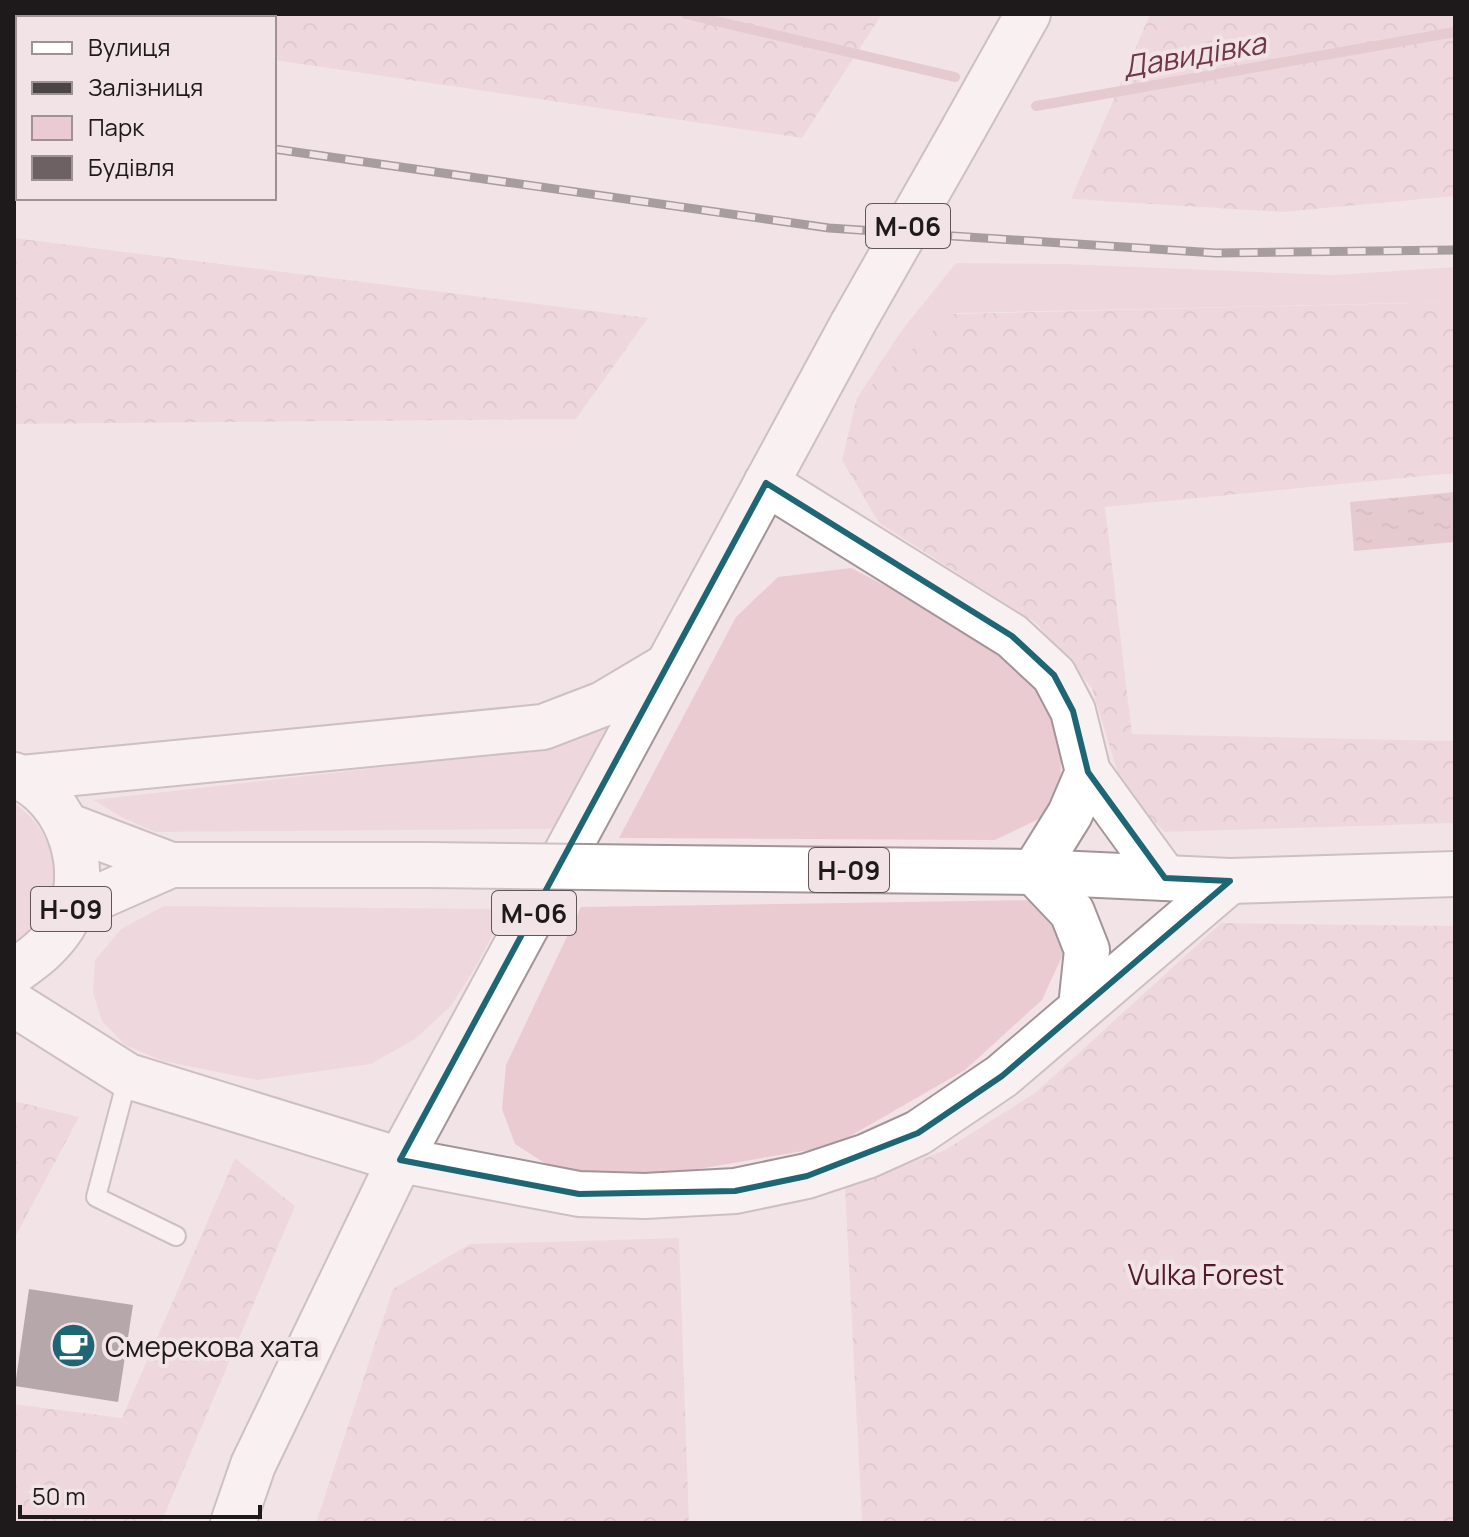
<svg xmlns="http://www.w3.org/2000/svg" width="1469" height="1537" font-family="Manrope,sans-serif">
<defs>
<pattern id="forest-crowns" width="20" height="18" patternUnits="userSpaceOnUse" patternTransform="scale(2)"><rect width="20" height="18" fill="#eacbd2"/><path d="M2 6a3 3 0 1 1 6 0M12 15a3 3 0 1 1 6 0" fill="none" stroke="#c8aeb4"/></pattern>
<pattern id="water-ripples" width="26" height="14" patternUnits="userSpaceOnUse" patternTransform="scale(2)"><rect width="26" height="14" fill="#d5aab4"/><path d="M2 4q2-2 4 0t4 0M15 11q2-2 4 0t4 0" fill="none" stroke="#b6929a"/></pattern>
</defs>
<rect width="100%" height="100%" fill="#f2e4e6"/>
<!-- green -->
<path fill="#eacbd2" d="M956 263 1065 264 1333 275 1455 267V302L956 313 857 398 902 330Z
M851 568 961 625 1046 695 1062 741 1060 786 1047 815 995 840 619 838 736 617 778 577Z
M611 725 552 829 155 832 123 818 93 800 551 748Z
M14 803C51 828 66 876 44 917 38 929 23 939 14 948Z
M1041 900 1055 917 1064 952 1042 1000 965 1070 833 1146 628 1181 557 1171 515 1144 502 1109 506 1065 581 907Z
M164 906 506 909 478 963 451 1006 415 1039 371 1064 257 1080 163 1061 125 1045 102 1021 93 993 95 960 121 929Z"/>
<!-- forest -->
<path fill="url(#forest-crowns)" d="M34 14H882L802 138 274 60V18H37Z
M1150 14H1455V196L1282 212 1071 199Z
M14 238 648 318 576 419 14 424Z
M1455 302V473L1105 507 1132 734 1455 741V823L1165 832 1124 794 1092 688 1036 623 879 523 842 460 857 398 952 314Z
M1221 923 1455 926V1523H862L845 1188 945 1150 1035 1093Z
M14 1101 79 1117 14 1239Z
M235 1158 295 1206 161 1523H14V1404L122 1418Z
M679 1238 689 1523H316L393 1289 470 1244Z"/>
<!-- water -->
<path fill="url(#water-ripples)" d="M1455 492V542L1354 551 1350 502Z"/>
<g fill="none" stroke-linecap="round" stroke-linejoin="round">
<!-- stream -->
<path stroke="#d5aab4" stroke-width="10" d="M686 14 955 77
M1036 106 1455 32"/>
</g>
<!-- building -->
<path fill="#6d6163" d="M29 1289 133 1305 118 1402 15 1386Z"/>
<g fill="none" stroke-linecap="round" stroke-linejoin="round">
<defs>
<path id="service" d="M128 1076 96 1197 176 1236"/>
<path id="primary" d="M14 775C70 795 95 877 63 926 50 946 34 958 14 972
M66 825 171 865H429
M665 868 1034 872 1230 881 1455 874
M71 909 171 865"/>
<path id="trunk" d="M964 128 1028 14
M766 483 1012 636 1054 675 1073 711 1088 772 1165 878
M22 778 543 727 603 704 667 666
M14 1004 128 1076 400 1160 579 1194 645 1196 735 1191 807 1176 867 1156 918 1133 1002 1076 1230 881
M1081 1007 1087 950 1072 912 1034 872 1070 814 1088 772
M233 1523 253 1465 400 1160 852 325"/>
</defs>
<!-- service casing -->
<use href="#service" stroke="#a29598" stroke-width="22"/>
<!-- primary casing -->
<use href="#primary" stroke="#a29598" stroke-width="48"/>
<!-- trunk casing -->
<use href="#trunk" stroke="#a29598" stroke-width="48"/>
<!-- service -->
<use href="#service" stroke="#fff" stroke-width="18"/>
<!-- primary -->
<use href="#primary" stroke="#fff" stroke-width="44"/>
<!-- trunk -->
<use href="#trunk" stroke="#fff" stroke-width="44"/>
<defs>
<path id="rail" d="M14 112 18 113
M274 149 829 228 1216 253 1455 250"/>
</defs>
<!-- rail casing -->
<use href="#rail" stroke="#4c4547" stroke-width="9"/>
<!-- rail -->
<use href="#rail" stroke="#f2e4e6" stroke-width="6" stroke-dasharray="18" stroke-linecap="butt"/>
<defs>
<path id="primary-bridge" d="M429 865 665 868"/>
<path id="trunk-bridge" d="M852 325 964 128"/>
</defs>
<!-- primary-bridge casing -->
<use href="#primary-bridge" stroke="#a29598" stroke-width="48" stroke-linecap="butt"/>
<!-- trunk-bridge casing -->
<use href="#trunk-bridge" stroke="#a29598" stroke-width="48" stroke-linecap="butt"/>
<!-- primary-bridge -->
<use href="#primary-bridge" stroke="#fff" stroke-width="44"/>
<!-- trunk-bridge -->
<use href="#trunk-bridge" stroke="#fff" stroke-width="44"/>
</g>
<!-- marked area -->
<path d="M0 0H1469V1537H0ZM766 483 1012 636 1054 675 1073 711 1088 772 1165 878 1230 881 1002 1076 918 1133 807 1176 735 1191 579 1194 400 1160Z" fill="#f2e4e6" fill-opacity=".55" fill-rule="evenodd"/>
<path fill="none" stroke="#1f6675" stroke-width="6" stroke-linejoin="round" d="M766 483 1012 636 1054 675 1073 711 1088 772 1165 878 1230 881 1002 1076 918 1133 807 1176 735 1191 579 1194 400 1160Z"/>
<!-- icons -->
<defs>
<symbol id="cafe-disc" viewBox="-11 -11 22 22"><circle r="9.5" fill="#1f6675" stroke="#f2e4e6"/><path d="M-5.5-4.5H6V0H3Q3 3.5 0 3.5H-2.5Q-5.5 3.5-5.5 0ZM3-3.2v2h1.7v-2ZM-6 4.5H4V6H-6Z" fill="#fff"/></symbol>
</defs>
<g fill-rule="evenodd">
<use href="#cafe-disc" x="48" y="1320" width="51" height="51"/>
</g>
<g text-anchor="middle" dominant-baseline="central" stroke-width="8" stroke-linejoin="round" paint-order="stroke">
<!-- shield labels -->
<g fill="#f2e4e6" stroke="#5e5657" stroke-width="2">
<rect x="866" y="204" width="84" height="44" rx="6"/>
<rect x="809" y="848" width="80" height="44" rx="6"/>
<rect x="31" y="887" width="80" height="44" rx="6"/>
<rect x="492" y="891" width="84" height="44" rx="6"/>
</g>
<g font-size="26" font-weight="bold" fill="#1e191a">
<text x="908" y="226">М-06</text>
<text x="849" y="870">Н-09</text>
<text x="71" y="909">Н-09</text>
<text x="534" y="913">М-06</text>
</g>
<!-- park labels -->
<g font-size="28" fill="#4f1a2a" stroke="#f2e4e6">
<text x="1206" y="1274">Vulka Forest</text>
</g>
<!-- poi labels -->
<g font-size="28" fill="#1e191a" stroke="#f2e4e6" text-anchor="start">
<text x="105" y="1346">Смерекова хата</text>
</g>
<!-- water labels -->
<g font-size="30" font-style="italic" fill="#703847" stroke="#f2e4e6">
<text transform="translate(1194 54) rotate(-10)">Давидівка</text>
</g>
</g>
<!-- border -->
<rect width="1469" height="1537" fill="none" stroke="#1e191a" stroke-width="32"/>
<!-- legend -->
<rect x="16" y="16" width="260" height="184" fill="#f2e4e6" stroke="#9d9394" stroke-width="2"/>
<rect x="32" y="42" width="40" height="12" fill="#ffffff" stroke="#9d9394" stroke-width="2"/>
<text x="88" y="56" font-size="24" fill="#1e191a">Вулиця</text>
<rect x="32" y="82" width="40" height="12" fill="#4c4547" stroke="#9d9394" stroke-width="2"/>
<text x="88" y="96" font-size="24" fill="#1e191a">Залізниця</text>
<rect x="32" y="116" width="40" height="24" fill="#eacbd2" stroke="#9d9394" stroke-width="2"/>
<text x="88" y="136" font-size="24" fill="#1e191a">Парк</text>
<rect x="32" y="156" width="40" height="24" fill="#6d6163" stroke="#9d9394" stroke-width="2"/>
<text x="88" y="176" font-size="24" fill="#1e191a">Будівля</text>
<!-- scale -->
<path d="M20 1505v12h240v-12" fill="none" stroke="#1e191a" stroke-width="4"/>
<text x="32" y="1505" font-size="24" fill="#1e191a" stroke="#f2e4e6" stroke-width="6" paint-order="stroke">50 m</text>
</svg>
